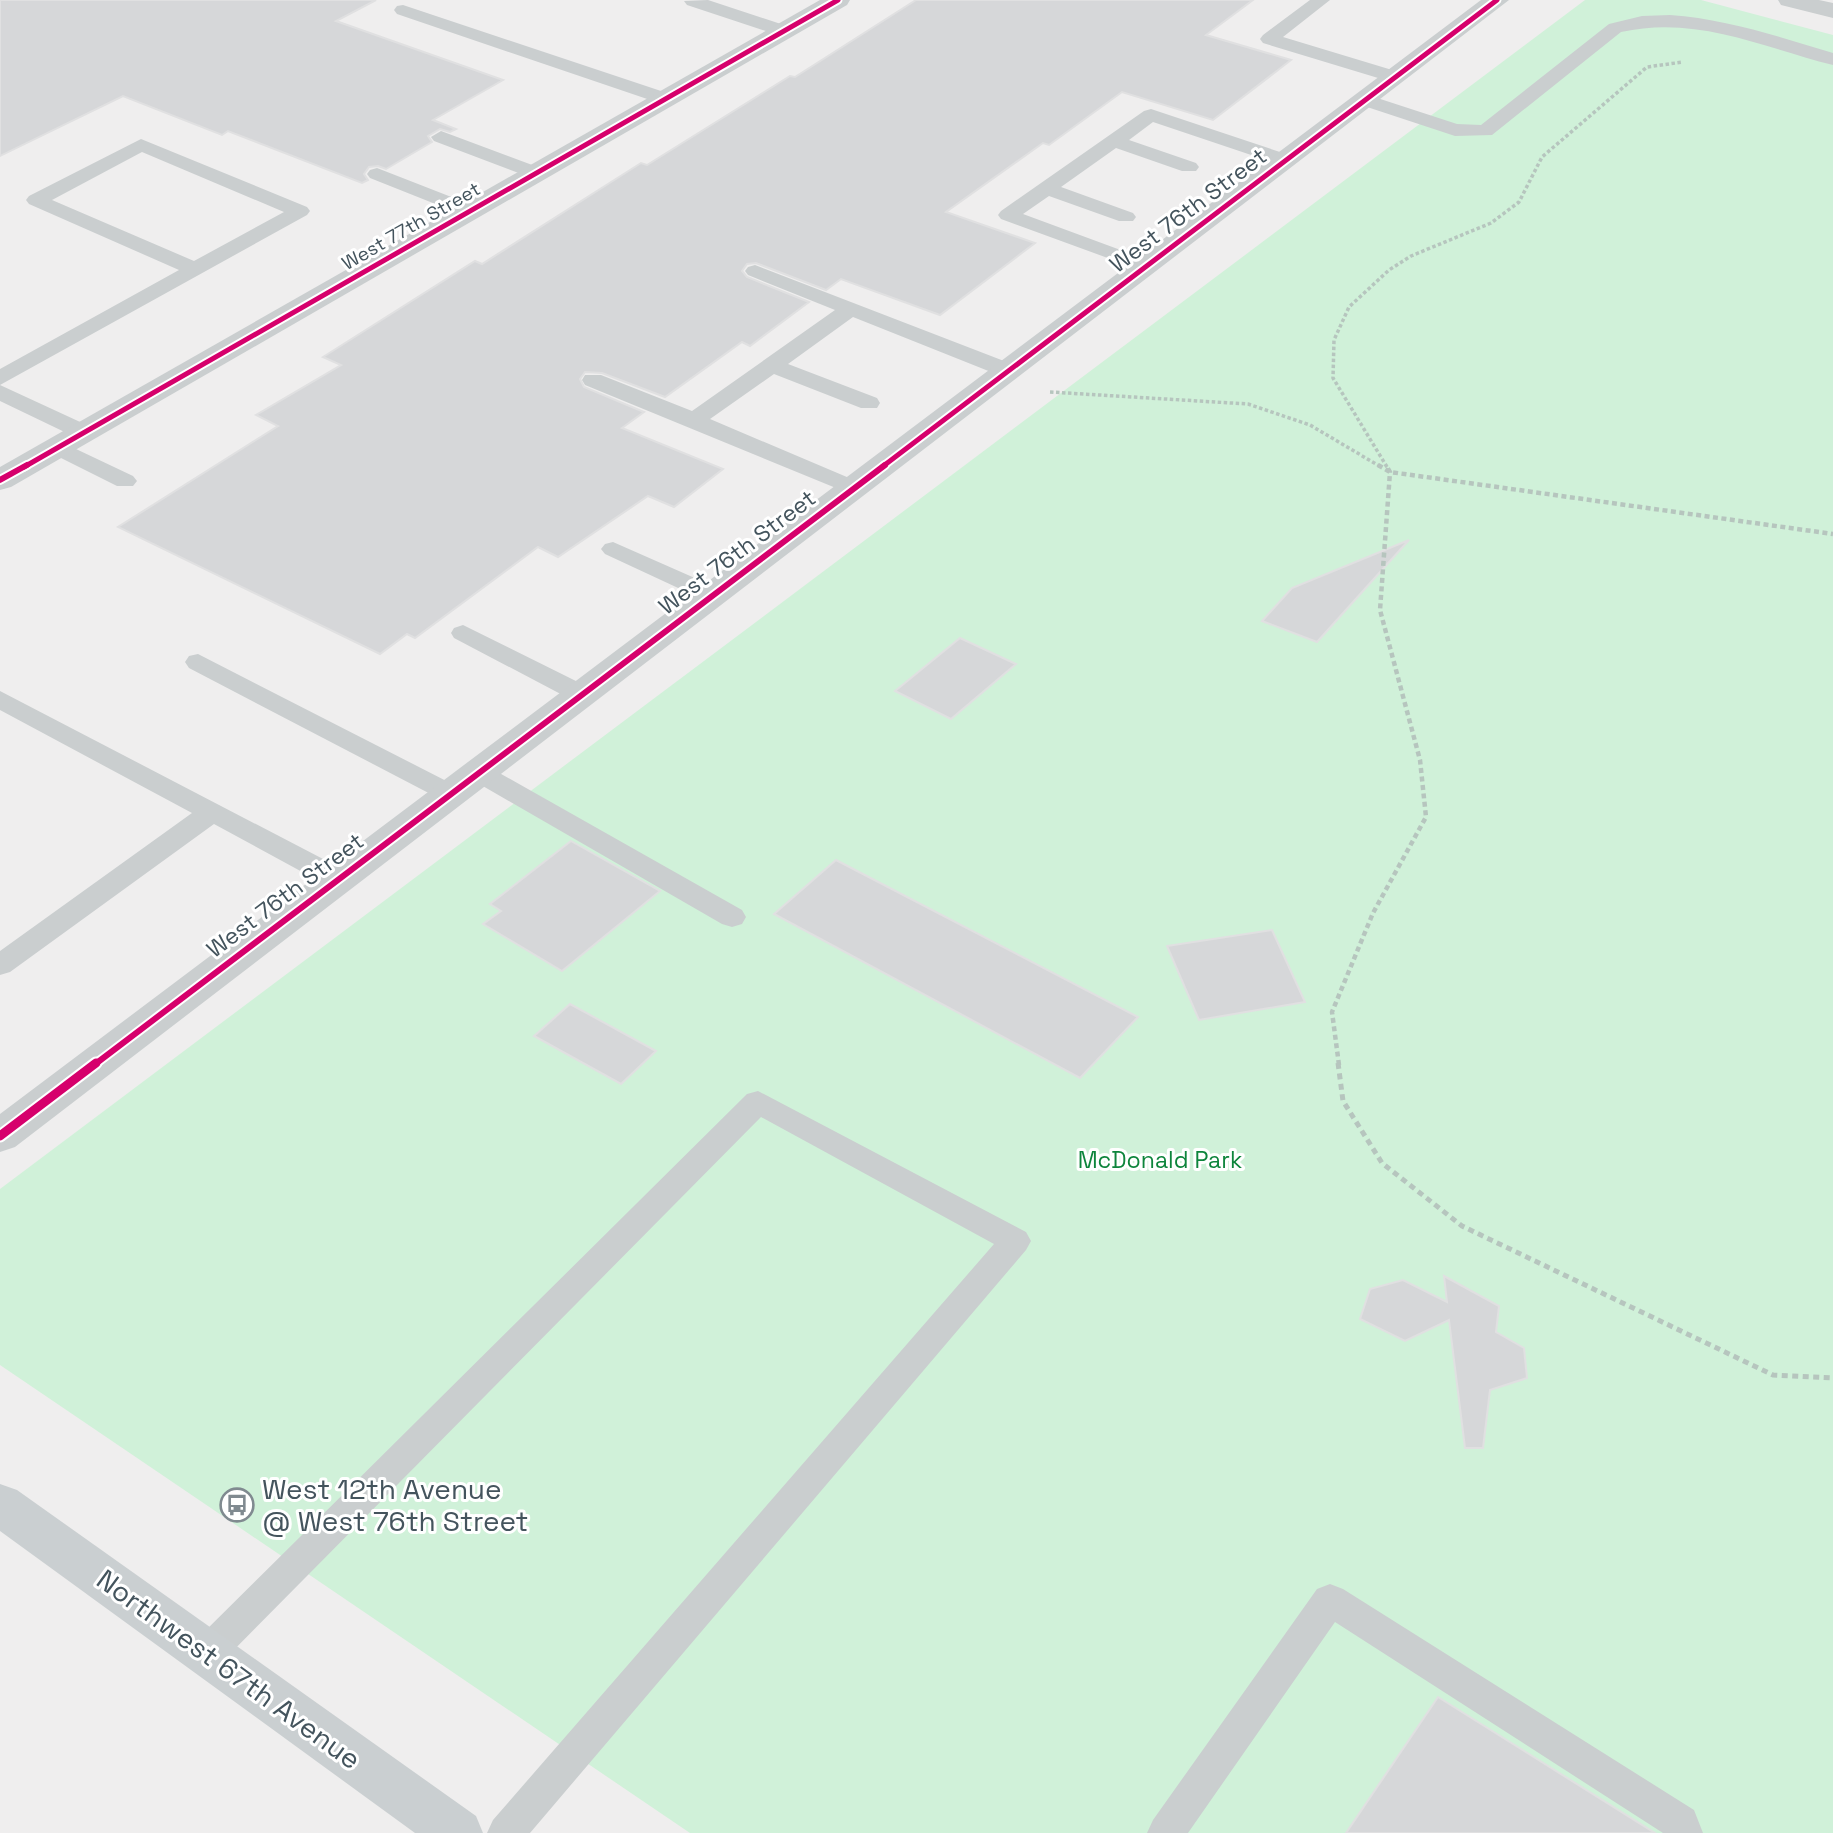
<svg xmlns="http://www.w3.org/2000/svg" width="1833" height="1833" font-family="'Space Grotesk',sans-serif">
<rect width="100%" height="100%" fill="#efeeee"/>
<!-- green -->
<path fill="#d0f1d9" d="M1585 0H1701L1833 35V1833H690L0 1365V1189Z"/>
<!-- building -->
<path fill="#d6d7d9" stroke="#e0e0e1" stroke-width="2" d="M0 0H376L336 21 503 80 433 120 456 129 450 132 440 129 428 136 432 142 386 169 378 166 369 167 364 174 368 180 362 183 228 131 222 135 123 96 0 156Z
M916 0H1253L1206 35 1291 60 1213 120 1122 92 1049 145 1043 143 946 212 1035 243 940 315 841 279 826 290 756 263 747 264 742 271 747 277 809 302 750 346 742 342 665 397 602 373 585 372 580 379 584 387 644 412 622 428 723 469 674 507 648 496 558 557 538 547 415 638 407 634 380 654 118 527 278 426 256 415 341 365 323 357 475 261 482 264 641 163 647 165 790 76 795 77Z
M1409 540 1317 642 1262 621 1292 588Z
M960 638 1016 664 951 719 895 691Z
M571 841 660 891 562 971 483 924 501 911 490 904Z
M836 860 1138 1017 1080 1078 774 914Z
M1272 930 1305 1002 1199 1020 1167 946Z
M570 1004 656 1051 621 1084 534 1036Z
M1444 1276 1499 1306 1496 1332 1524 1348 1527 1378 1490 1390 1483 1448H1465L1449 1320 1405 1341 1360 1319 1370 1289 1403 1280 1447 1302Z
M1438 1697 1655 1833H1346Z"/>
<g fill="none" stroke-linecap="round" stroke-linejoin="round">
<!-- path-far2 -->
<path stroke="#b6c5be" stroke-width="3.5" stroke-dasharray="3.5 2.5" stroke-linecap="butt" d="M1050 392 1248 404 1310 425 1381 467
M1387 467 1333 378 1334 340 1349 307 1389 270 1411 256 1491 223 1519 202 1542 157 1647 67 1683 62"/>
<!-- path-far1 -->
<path stroke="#b6c5be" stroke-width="4.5" stroke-dasharray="5 3.5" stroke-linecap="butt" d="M1378 465 1390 472 1833 534
M1339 1065 1332 1012 1373 913 1426 817 1420 760 1380 610 1390 472 1386 465"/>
<!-- path -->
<path stroke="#b6c5be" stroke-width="5" stroke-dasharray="6 4.5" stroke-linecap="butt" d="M1338 1063 1343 1101 1382 1163 1462 1226 1773 1375 1833 1378"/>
<!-- service -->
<path fill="#cacecf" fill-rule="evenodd" d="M708 0 790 27 793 31 784 36 778 35 687 5 684 1Z
M1310 0H1330L1283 37 1402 73 1404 77 1402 81H1388L1263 43 1260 39 1263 35Z
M403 5 673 95 676 99 673 103H659L397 14 394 10 397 6Z
M1670 15C1727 19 1779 37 1833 53V65C1761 47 1697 15 1621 32L1492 135 1455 136 1358 104 1355 100 1365 94 1457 124 1481 125 1609 24 1642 16Z
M1151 109 1292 156 1295 160 1285 166 1278 164 1153 122 1129 140 1196 163 1199 167 1196 171H1182L1116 148 1061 187 1133 213 1136 217 1133 221H1119L1049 196 1023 214 1153 262 1156 266 1153 270 1146 272 1001 219 998 215 1001 211 1144 111Z
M441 131 543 169 546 173 543 177H529L434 141 431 137Z
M141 139 307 207 310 211 307 215 0 385V369L179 270 29 204 26 200 29 196ZM142 152 284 212 194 261 52 200Z
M377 168 477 207 480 211 477 215H463L370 178 367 174 370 170Z
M755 265 1017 366 1020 371 1017 376H1001L853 317 788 364 877 398 880 403 877 408H861L774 374 710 419 861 483 865 488 861 493 853 495 585 385 582 380 585 375H601L692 411 835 310 748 275 745 271 748 267Z
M0 385 91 427 94 432 91 437H75L0 401Z
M57 440 133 476 137 481 133 486H117L49 452 46 447 49 442Z
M613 542 722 590 725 595 722 600 713 602 704 600 605 554 601 549 605 544Z
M463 625 590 688 594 694 590 700 581 702 572 700 454 638 451 633 454 628Z
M198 654 460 788 464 794 460 800 451 803 442 800 189 668 185 662 189 656Z
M0 691 348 872 352 879 348 886 338 888 328 886 214 824 10 972 0 975V951L192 813 0 710Z
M478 763 487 766 742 910 746 917 742 924 732 927 722 924 469 778 465 772 469 766Z
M758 1091 1026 1232 1031 1241 1026 1250 530 1833H487L493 1820 994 1244 761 1117 220 1664 207 1669 194 1664 189 1653 194 1642 747 1094Z
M1330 1584 1343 1589 1694 1810 1703 1833H1663L1335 1622 1188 1833H1147L1153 1820 1317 1589Z"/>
<!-- minor -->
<path fill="#cacecf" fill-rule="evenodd" d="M1481 0H1509L15 1147 0 1152V1114Z
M1778 0H1819L1833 3V18L1781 5Z"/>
<!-- tertiary -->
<path fill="#cacecf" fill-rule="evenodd" d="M820 0H850L847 5 11 487 0 490V467Z"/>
<!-- secondary -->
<path fill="#cacfd1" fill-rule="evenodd" d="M0 1484 17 1490 476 1816 483 1833H415L0 1531Z"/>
<defs>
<path id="cycleway-far2" d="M24 467 838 0
M882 467 1497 0"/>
<path id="cycleway-far1" d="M0 480 27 465
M94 1065 885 465"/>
<path id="cycleway" d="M0 1136 96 1063"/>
</defs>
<!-- cycleway-far2 casing -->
<use href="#cycleway-far2" stroke="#fff" stroke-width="9"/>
<!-- cycleway-far1 casing -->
<use href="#cycleway-far1" stroke="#fff" stroke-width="10"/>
<!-- cycleway casing -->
<use href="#cycleway" stroke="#fff" stroke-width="13"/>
<!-- cycleway-far2 -->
<use href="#cycleway-far2" stroke="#d6006c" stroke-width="5"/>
<!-- cycleway-far1 -->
<use href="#cycleway-far1" stroke="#d6006c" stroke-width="6"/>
<!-- cycleway -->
<use href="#cycleway" stroke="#d6006c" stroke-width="9"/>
</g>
<!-- icons -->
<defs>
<symbol id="bus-ring" viewBox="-11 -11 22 22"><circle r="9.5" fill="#fff" stroke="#808a90" stroke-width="1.5"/><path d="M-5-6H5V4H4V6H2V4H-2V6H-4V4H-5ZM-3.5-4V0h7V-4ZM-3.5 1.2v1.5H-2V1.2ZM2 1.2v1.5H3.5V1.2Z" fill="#808a90"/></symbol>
</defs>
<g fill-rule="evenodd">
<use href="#bus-ring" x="218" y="1486" width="38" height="38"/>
</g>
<g text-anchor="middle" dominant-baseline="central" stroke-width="6" stroke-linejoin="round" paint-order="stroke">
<!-- far-street labels -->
<g font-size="19" fill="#44545d" stroke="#fff">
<text transform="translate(411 226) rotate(-30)">West 77th Street</text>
</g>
<!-- street labels -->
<g font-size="23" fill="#44545d" stroke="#fff">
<text transform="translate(1188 210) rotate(-37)">West 76th Street</text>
<text transform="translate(737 552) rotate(-37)">West 76th Street</text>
<text transform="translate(285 895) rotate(-37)">West 76th Street</text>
</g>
<!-- park labels -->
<g font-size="23" fill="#0e853c" stroke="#fff">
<text x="1160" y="1160">McDonald Park</text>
</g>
<!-- near-poi labels -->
<g font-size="28" fill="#44545d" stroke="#fff" text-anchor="start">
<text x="262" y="1489">West 12th Avenue<tspan x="262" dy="32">@ West 76th Street</tspan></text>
</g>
<!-- near-street labels -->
<g font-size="28" fill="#44545d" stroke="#fff">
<text transform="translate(229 1669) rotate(36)">Northwest 67th Avenue</text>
</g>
</g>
</svg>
